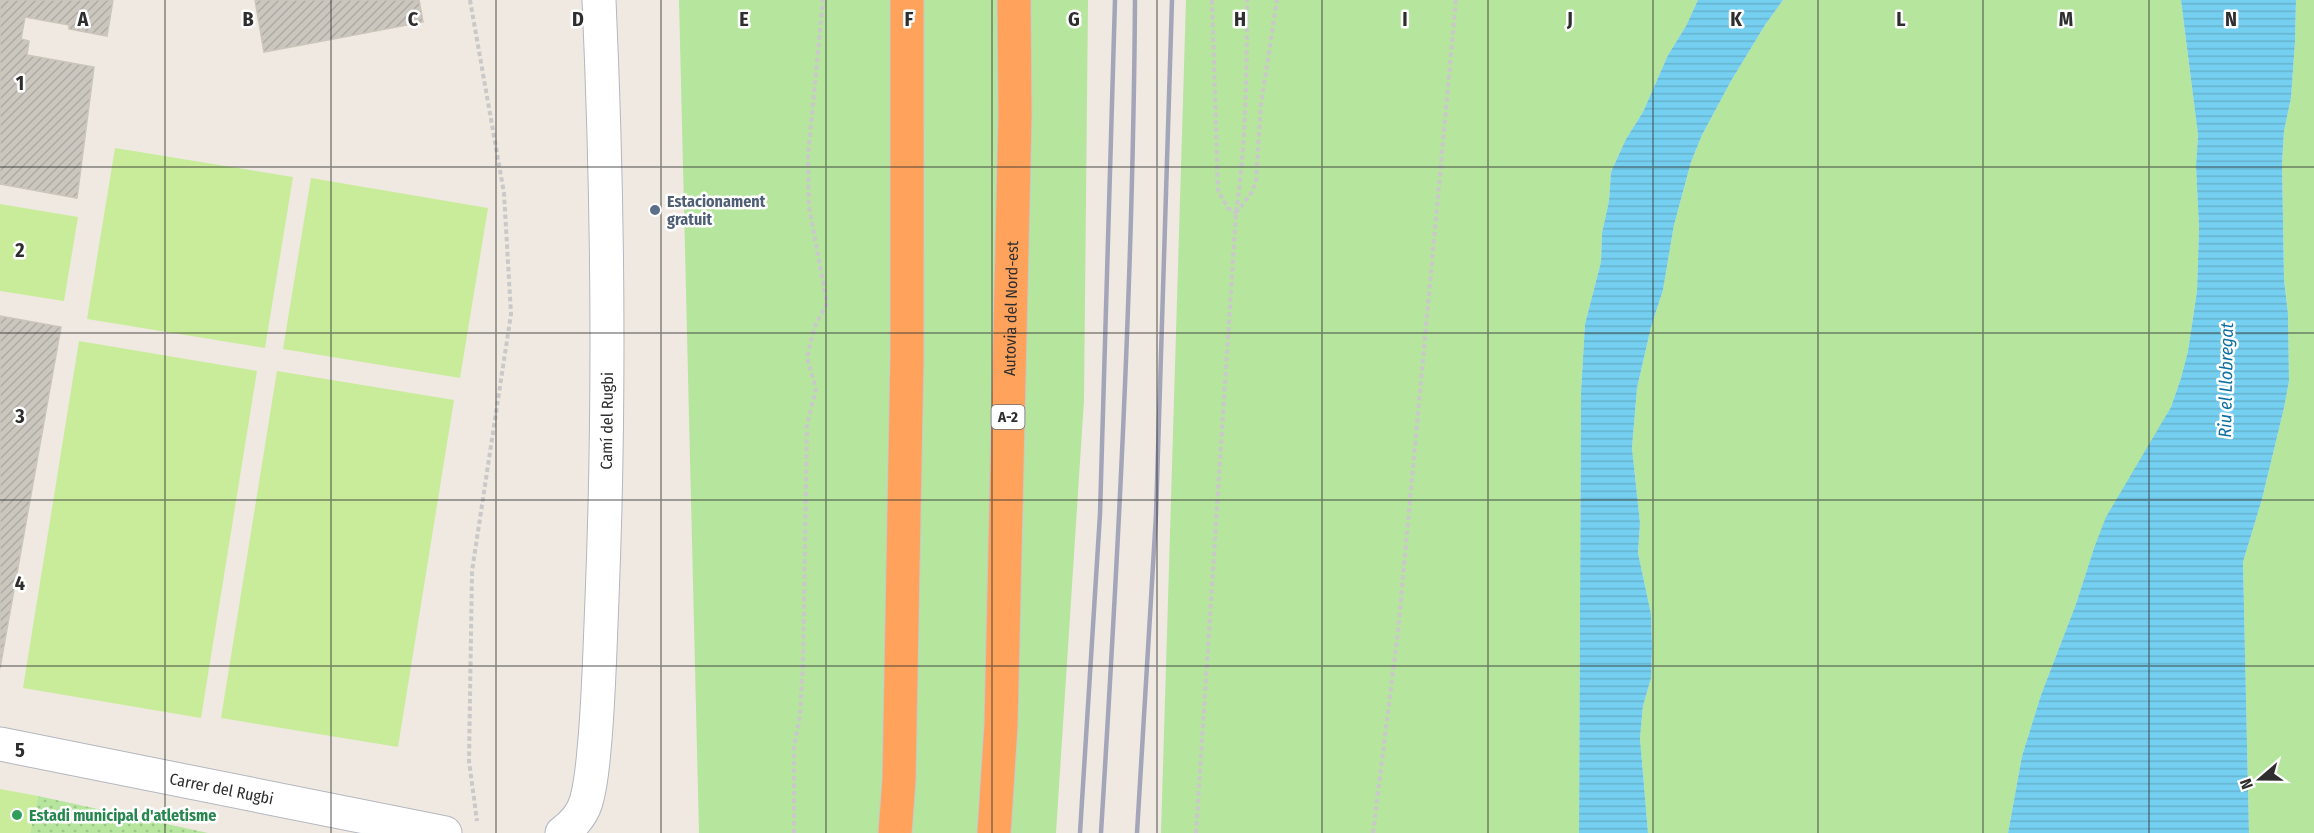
<svg xmlns="http://www.w3.org/2000/svg" width="2314" height="833" font-family="'Fira Sans Condensed',sans-serif">
<defs>
<pattern id="garden-dots" width="8" height="8" patternUnits="userSpaceOnUse" patternTransform="scale(1.5)"><rect width="8" height="8" fill="#b6e59e"/><path d="M2 2h.1M6 6h.1" fill="none" stroke="#9dc588" stroke-width="1.8" stroke-linecap="round"/></pattern>
<pattern id="water-rules" width="6" height="5" patternUnits="userSpaceOnUse" patternTransform="scale(1.5)"><rect width="6" height="5" fill="#75cff0"/><path d="M0 2.5h6" fill="none" stroke="#66b2ce"/></pattern>
<pattern id="building-hatch" width="6" height="6" patternUnits="userSpaceOnUse" patternTransform="scale(1.5)"><rect width="6" height="6" fill="#cbc7bf"/><path d="M-1 1l2-2M0 6l6-6M5 7l2-2" fill="none" stroke="#afaba4"/></pattern>
</defs>
<rect width="100%" height="100%" fill="#efe9e1"/>
<!-- grass -->
<path fill="#b6e59e" d="M679 0H1088L1084 400 1056 833H699Z
M1186 0H1698L1686 26 1668 55 1643 112 1626 139 1611 172 1609 201 1602 233 1601 262 1585 324 1581 392 1579 833H1161Z
M1783 0H2181L2198 135 2196 166 2199 228 2197 291 2188 351 2181 378 2171 407 2094 548 2076 604 2041 695 2022 756 2008 833H1648L1640 738 1643 706 1651 678 1652 647 1651 614 1638 553 1640 523 1632 448 1637 388 1651 327 1663 290 1674 225 1691 162 1702 135 1731 81 1765 25Z
M2296 0H2314V833H2249L2243 562 2262 499 2284 408 2289 381 2288 314 2284 279 2282 163 2284 131 2291 98 2295 42Z"/>
<!-- garden -->
<path fill="url(#garden-dots)" d="M38 796 208 833H30Z"/>
<!-- pitch -->
<path fill="#c9ec9a" d="M115 148 293 177 265 348 87 319Z
M311 178 488 208 460 378 283 349Z
M0 204 78 217 64 301 0 291Z
M79 341 257 371 201 718 23 688Z
M277 371 454 400 398 747 221 718Z
M0 789 38 796 30 833H0Z"/>
<!-- water -->
<path fill="url(#water-rules)" d="M1698 0H1783L1765 25 1731 81 1702 135 1691 162 1674 225 1663 290 1651 327 1637 388 1632 448 1640 523 1638 553 1651 614 1652 647 1651 678 1643 706 1640 738 1648 833H1579L1581 392 1585 324 1601 262 1602 233 1609 201 1611 172 1626 139 1643 112 1668 55 1686 26Z
M2181 0H2296L2295 42 2291 98 2284 131 2282 163 2284 279 2288 314 2289 381 2284 408 2262 499 2243 562 2249 833H2008L2022 756 2041 695 2076 604 2094 548 2106 517 2171 407 2181 378 2188 351 2197 291 2199 228 2196 166 2198 135Z"/>
<!-- building -->
<path fill="url(#building-hatch)" stroke="#cbc5ba" stroke-width="1.5" d="M0 0H113L107 36 69 29V25L25 17 21 39 29 41 27 55 94 67 77 198 0 184Z
M255 0H419L423 22 264 52Z
M0 316 61 327 0 668Z"/>
<g fill="none" stroke-linecap="round" stroke-linejoin="round">
<defs>
<g id="minor">
<path id="s1" d="M0 744 445 833"/>
<path id="s2" d="M562 833C573 825 582 815 586 802 592 782 593 760 595 739 599 692 600 645 602 599 610 399 608 199 599 0"/>
</g>
<g id="motorway">
<path d="M895 833 899 780 907 355V0"/>
<path id="s3" d="M994 833 1001 725 1015 115 1014 0"/>
</g>
</defs>
<!-- minor casing -->
<use href="#minor" stroke="#b4b7c1" stroke-width="35"/>
<!-- motorway casing -->
<use href="#motorway" stroke="#c9c9c9" stroke-width="35"/>
<!-- path -->
<path stroke="#c9c9c9" stroke-width="4" stroke-dasharray="4.5 3" stroke-linecap="butt" d="M470 0 504 193 511 314 472 571 469 761 477 821
M1212 0 1218 191 1228 208 1236 213
M1236 213 1252 192 1256 181 1261 104 1277 0
M794 833V747L800 716 803 663 807 425 816 389 807 358 814 328 827 303 809 207 808 156 823 0
M1196 833 1236 213C1246 143 1247 71 1247 0
M1373 833 1398 631 1456 0"/>
<!-- minor -->
<use href="#minor" stroke="#fff" stroke-width="33"/>
<!-- motorway -->
<use href="#motorway" stroke="#ffa35c" stroke-width="33"/>
<!-- rail -->
<path stroke="#a3a6b8" stroke-width="4.5" d="M1080 833 1100 514 1115 0
M1101 833C1118 556 1133 278 1135 0
M1137 833 1156 515 1172 0"/>
</g>
<!-- grid -->
<path fill="none" stroke="#2e2e2e" stroke-width="1.5" stroke-opacity="0.55" d="M165 0V833M331 0V833M496 0V833M661 0V833M826 0V833M992 0V833M1157 0V833M1322 0V833M1488 0V833M1653 0V833M1818 0V833M1983 0V833M2149 0V833M0 167H2314M0 333H2314M0 500H2314M0 666H2314"/>
<!-- markers -->
<circle fill="#5c6f8a" stroke="#fff" stroke-width="2" cx="655" cy="210" r="6"/>
<circle fill="#2e9e5b" stroke="#fff" stroke-width="2" cx="17" cy="815" r="6"/>
<g text-anchor="middle" dominant-baseline="central" stroke-width="5" stroke-linejoin="round" paint-order="stroke">
<!-- shield labels -->
<rect fill="#fff" stroke="#6d6d6d" stroke-width="1.5" x="991.5" y="405" width="33" height="24" rx="4.5"/>
<g font-size="15" font-weight="bold" fill="#2e2e2e">
<text x="1008" y="417">A-2</text>
</g>
<!-- service labels -->
<g font-size="16" font-weight="bold" fill="#4e5e75" stroke="#fff" text-anchor="start">
<text x="667" y="201">Estacionament<tspan x="667" dy="18">gratuit</tspan></text>
</g>
<!-- street labels -->
<g font-size="16" fill="#2e2e2e" stroke="#fff">
<text stroke="none"><textPath href="#s3" startOffset="525">Autovia del Nord-est</textPath></text>
<text stroke="none"><textPath href="#s2" startOffset="422">Camí del Rugbi</textPath></text>
<text stroke="none"><textPath href="#s1" startOffset="226">Carrer del Rugbi</textPath></text>
</g>
<!-- leisure labels -->
<g font-size="16" font-weight="bold" fill="#27864d" stroke="#fff" text-anchor="start">
<text x="29" y="815">Estadi municipal d'atletisme</text>
</g>
<!-- water labels -->
<g font-size="18" font-style="italic" fill="#0d6fa3" stroke="#fff">
<text transform="translate(2226 380) rotate(-89)">Riu el Llobregat</text>
</g>
</g>
<g font-size="20" text-anchor="middle" font-weight="bold" fill="#2e2e2e" stroke="#fff" stroke-width="5" stroke-linejoin="round" paint-order="stroke">
<text x="83" y="26">A</text>
<text x="248" y="26">B</text>
<text x="413" y="26">C</text>
<text x="578" y="26">D</text>
<text x="744" y="26">E</text>
<text x="909" y="26">F</text>
<text x="1074" y="26">G</text>
<text x="1240" y="26">H</text>
<text x="1405" y="26">I</text>
<text x="1570" y="26">J</text>
<text x="1736" y="26">K</text>
<text x="1901" y="26">L</text>
<text x="2066" y="26">M</text>
<text x="2231" y="26">N</text>
<text x="20" y="90">1</text>
<text x="20" y="257">2</text>
<text x="20" y="423">3</text>
<text x="20" y="590">4</text>
<text x="20" y="757">5</text>
</g>
<!-- north arrow -->
<g transform="translate(2260 779) rotate(250)" stroke="#ffffff" stroke-width="4.5" paint-order="stroke">
<path d="M0-4.5L10 22L0 15L-10 22Z" fill="#2e2e2e"/>
<text y="-9" font-size="16" font-weight="bold" text-anchor="middle" fill="#2e2e2e">N</text>
</g>
</svg>
